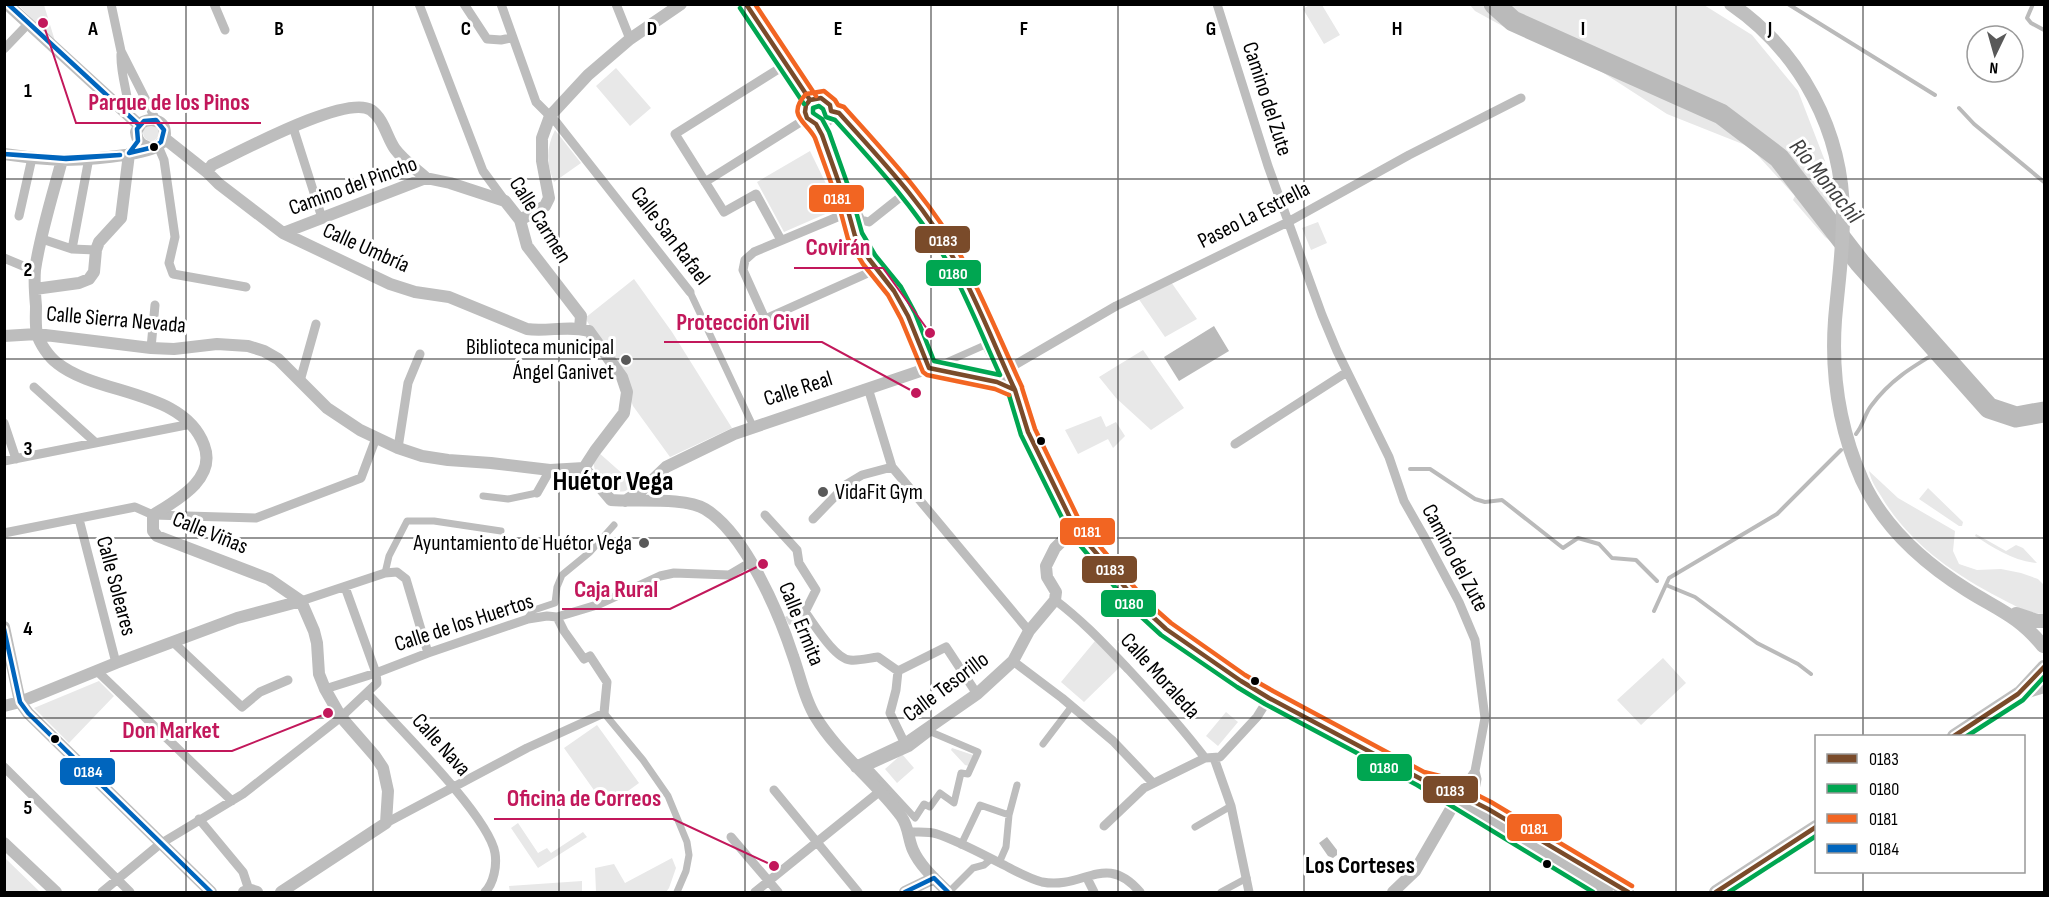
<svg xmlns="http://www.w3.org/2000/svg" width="2049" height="897" font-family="'Sofia Sans Condensed',sans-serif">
<rect width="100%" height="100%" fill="#fff"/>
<!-- green -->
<path fill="#e8e8e8" d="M1311 4 1322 5 1340 35 1324 44 1303 9Z
M18 5H44L55 41Z
M1470 5H1704L1752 35 1798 91 1825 161 1833 218V243L1825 237 1793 200 1795 196 1750 147 1667 114 1602 72 1506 28 1475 11Z
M616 68 651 108 630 126 596 86Z
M143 133a8 8 0 1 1 16 0a8 8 0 1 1-16 0Z
M555 130 581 163 554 182C546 163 546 148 555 130Z
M810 151 835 202 830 212 784 232 757 182Z
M1318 222 1327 243 1311 250 1302 228Z
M634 279 672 332 732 428 670 457 633 406 623 378 585 318Z
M1171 282 1197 319 1165 337 1138 298Z
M1143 350 1184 408 1151 430 1116 398 1099 377Z
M1101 416 1106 427 1116 422 1125 436 1113 448 1108 439 1078 454 1065 430Z
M598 452 633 483C623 504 597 482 594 466 593 461 596 457 598 452Z
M1869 471 1898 498 1955 531 1953 551 1959 564 1977 570 2001 569 2021 573 2038 579 2044 585V613L2043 614C2027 614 2014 605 2000 598 1952 573 1909 543 1881 496 1876 488 1871 481 1869 471Z
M1928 488 1963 522 1962 526H1959L1919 499Z
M1976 534 2006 551 2016 545 2023 548 2037 563C2013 561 1994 548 1975 536Z
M1095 641 1121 666 1084 702 1061 682Z
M1663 658 1686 683 1641 725 1617 700Z
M99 681 114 696 69 743 34 708Z
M1226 712 1238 722 1218 746 1206 736Z
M597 725 639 783 606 807 564 748Z
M952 748 973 755 969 766 965 765 951 750Z
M902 754 914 768 897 783 885 769Z
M518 823 538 853 547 848 551 853 583 832 587 837 538 868 511 828Z
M5 858 40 892H5Z
M672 858 676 868 669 888 666 892H596L595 868 614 864 625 883Z
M582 881V892H510L509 886Z"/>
<!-- water -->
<path fill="#bababa" d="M1214 326 1229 351 1179 381 1164 357Z
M1327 837 1337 850V855L1333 858 1328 856 1319 843Z"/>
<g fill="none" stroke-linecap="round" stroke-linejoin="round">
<!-- stream -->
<path stroke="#bababa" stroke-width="4" d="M1788 4 1935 95
M2033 4 2027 18 2031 23 2044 30
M1959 108 1974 124 2044 182
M1856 434C1864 424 1864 415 1871 406 1890 380 1912 367 1939 351
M1410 469H1430L1475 499 1485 502 1502 500 1563 548 1578 538 1599 544 1612 558 1636 560 1657 581
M1666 585 1695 597 1757 643 1798 664 1811 674
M1654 611 1669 578 1777 514 1841 450"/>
<!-- river -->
<path stroke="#bababa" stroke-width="21" d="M1494 4 1513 21 1721 114 1779 158 1860 263 1989 408 2016 417 2044 412"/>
<!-- minor-tunnel -->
<path stroke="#d9d9d9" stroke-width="9" stroke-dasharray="9 4.5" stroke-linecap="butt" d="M787 621 801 614"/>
<!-- pedestrian -->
<path stroke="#bdbdbd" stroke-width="7" d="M690 292 753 426
M985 345 999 373V377L997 378 942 364Z
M483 496 508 499 537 493
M385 573 389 556 407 521H434L501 531
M526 620 534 610 555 603 557 587 562 575 590 552 614 525
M604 713 643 760 668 796 687 842 689 855 686 871 677 892
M931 732 978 752 968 774 961 773 954 803 940 793 930 807 924 804 915 818 868 767 910 748Z
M1043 744 1072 706
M1195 827 1231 806
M961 845 980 805 1009 815
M999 863 1006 847 1009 815 1017 785
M949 892 973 868 984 865 991 859
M1221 892 1247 878"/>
<!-- minor -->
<path stroke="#bdbdbd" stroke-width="9" d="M111 4 121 51 156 120
M214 4 225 30
M419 4 483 171 505 201
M464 4 487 39 501 40 511 38
M501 4 536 102 557 123 690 292
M616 4 630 39
M1217 4 1268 166 1322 315 1337 351 1389 457 1404 501 1425 538 1459 602 1475 640 1485 718 1475 771 1477 779 1473 801
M4 49 28 24
M121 54C120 75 129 96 130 118
M293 127 322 218
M158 146 164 160 175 237 169 263 173 274 246 287
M705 182 807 118
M845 200 851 202 861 220 869 222 908 191
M847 213 754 252 745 260 743 270 765 319 877 269
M19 216 32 158
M42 239 72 249 96 250
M781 240 756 194 724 212 675 134 785 65
M72 249 89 158
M4 258 35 271
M151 348 155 305
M1006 370 1116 306 1288 222 1409 155 1521 98
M300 381 316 324
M34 387 96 443
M868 388 892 467 1029 631
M4 423 16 459
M1235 444 1347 372
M398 448 408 383 420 354
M4 461 191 424
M537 493 550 470
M765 515 797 550 799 563 816 590 805 612C814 624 835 659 850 660 859 661 869 658 878 657L898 671 896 690 890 713 905 744
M79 519 116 663
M813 519 847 484 862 475 892 467
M4 533 135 507 153 515 256 518 361 478 376 438
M1055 600C1083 621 1105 645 1129 670 1157 700 1181 726 1205 758
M301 601 385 573 397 572 406 579 428 653
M173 642 242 707 260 692 288 680
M1013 661 1062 698 1113 741 1153 783
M97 671 232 801
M898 671 946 647 977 694
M325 689 376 673 428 653 528 619 547 616 557 617 597 605 660 576 674 573 729 575 751 562
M368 694C396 725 489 816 495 853 497 865 494 883 485 892
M1214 758 1231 806 1249 892
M4 767 130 892
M774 790 858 892
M1463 796 1471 777 1475 771
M199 819 243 872 249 890
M386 823 527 748 604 713 607 682 590 656 584 659 564 631 557 617
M1104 826 1144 788 1205 758 1220 757 1257 717 1269 698
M910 832C918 832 929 831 937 834 958 841 980 853 1000 863 1014 870 1027 878 1042 882 1084 890 1105 851 1140 892
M731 837 778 892
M1087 878 1094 892
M102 892 160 844 243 794 341 717 377 683 376 673 345 587
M755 892 879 792"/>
<!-- tertiary -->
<path stroke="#bdbdbd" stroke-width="12" d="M7 4 139 125
M746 4 783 61 810 100
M805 111a13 13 0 1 1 26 0a13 13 0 1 1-26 0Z
M831 111 839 113 857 132 904 186 928 218 955 261 1015 390 1028 432 1075 528 1141 606 1166 629 1241 681 1269 698 1421 779 1468 809 1607 892
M816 124 822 135 845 200 855 236 869 259 894 291 908 316 929 368
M164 138 207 172 219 184 283 233 390 284 415 292 449 297 527 329C547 332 569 325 589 331L622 377 627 392 624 413 595 451 584 468
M4 154C23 157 42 159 61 160 81 160 142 156 158 146 162 143 165 139 165 134 165 120 151 117 141 123L136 132C137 141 141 146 151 148
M62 160C53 194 40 235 35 270 34 282 35 295 36 306 36 315 35 325 37 334 40 344 49 357 57 363 98 396 183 389 204 445 217 479 177 500 153 515V531L157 536 269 579 301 601 314 631 317 643 319 674 325 689 341 717 375 756 383 768 388 791 386 823 281 892
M207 172 212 165C240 152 346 94 371 110 384 119 387 138 395 149 403 160 416 169 426 178
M520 220 545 206 549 198 542 161V138L550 116 588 75 630 39 681 4
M283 233 426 178 450 183 505 201 520 220 527 246 581 316 580 329
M35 289 79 283 89 279 94 272 96 250 99 242 121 218 129 154
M4 336 37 334 151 348 174 349 217 344 248 346 264 351 278 359 327 408 360 430 398 448 422 456 448 460 491 463 550 470 584 468
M584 468 611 500C636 502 685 497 705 509 745 533 779 613 793 656 800 675 804 698 815 716 838 754 875 781 901 816 909 827 908 839 913 850 920 866 936 880 948 892
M625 501 642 490 666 467 734 434 929 368 997 382 1015 390
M4 627 20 702 28 713 211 892
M4 706 20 702 116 663 237 618 301 601
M856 767 905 744 977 694 1013 661 1029 631 1055 600 1056 592 1047 577 1046 566 1055 548 1075 528
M1453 791 1492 811 1628 892
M4 843 56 892
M244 892 251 890 257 892
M905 892 934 878
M1393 892 1415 871 1459 795"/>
<!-- secondary -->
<path stroke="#bfbfbf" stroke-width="14" d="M1731 4C1801 52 1843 132 1843 216 1843 251 1838 285 1835 320 1831 375 1840 430 1862 480 1883 526 1924 563 1967 590 1997 609 2019 616 2043 646
M2016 614 2037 621H2044
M2020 693 2044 667
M1954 736 2018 694 2044 686
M1716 892 1816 827"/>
<defs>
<path id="bus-1" d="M746 4 810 100
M821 98 830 105 831 111 839 113C881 160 925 205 955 261 978 302 995 347 1015 390L997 382 929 368 908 316 894 291 869 259 855 236 845 200 822 135 816 124 807 118 805 112 806 105 810 100Z
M1015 390 1028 432 1075 528 1141 606 1166 629 1241 681 1269 698 1421 779 1437 783 1488 809 1628 892
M1954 736 2018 694 2044 667
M1716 892 1816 827"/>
<path id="bus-2" d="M740 8 804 104
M819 106 823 109 826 117 835 120C876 165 917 210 948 263 968 299 983 338 1000 375L934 361 915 313 901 287 875 255 862 233 852 197 829 132 822 119 813 113V108Z
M1009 395 1021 435 1069 532 1135 611 1161 635 1237 687 1265 704 1417 785 1593 892
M1967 736 2023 700 2044 677
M1729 892 1816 836"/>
<path id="bus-3" d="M755 4 816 96
M1022 388 1035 429 1081 524 1146 601 1171 623 1245 675 1273 691 1424 772 1440 776 1491 802 1632 886
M1009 395 995 389 927 375 923 372 901 319 888 295 863 264 848 239 838 202 815 138C806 121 786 116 806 94L824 91 835 100 838 105 844 107C887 155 932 202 962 258 984 300 1002 344 1022 387"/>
<path id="bus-4" d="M8 4 139 125
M156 120 164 130 161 142 154 147 129 153 138 141 137 129 144 121Z
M4 154 64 158 120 155
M4 154 66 159 120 155
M4 629 20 702 28 713 211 892
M905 892 934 878 948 892"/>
</defs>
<!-- bus-1 casing -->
<use href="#bus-1" stroke="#fff" stroke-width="9"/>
<!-- bus-2 casing -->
<use href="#bus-2" stroke="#fff" stroke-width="9"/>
<!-- bus-3 casing -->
<use href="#bus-3" stroke="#fff" stroke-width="9"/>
<!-- bus-4 casing -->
<use href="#bus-4" stroke="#fff" stroke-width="9"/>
<!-- bus-1 -->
<use href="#bus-1" stroke="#7a4b2a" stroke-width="4.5"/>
<!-- bus-2 -->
<use href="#bus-2" stroke="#00a651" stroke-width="4.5"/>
<!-- bus-3 -->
<use href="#bus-3" stroke="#f26522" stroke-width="4.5"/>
<!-- bus-4 -->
<use href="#bus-4" stroke="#0065bd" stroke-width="4.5"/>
</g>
<!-- grid -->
<path fill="none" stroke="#000" stroke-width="1.5" stroke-opacity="0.55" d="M186 4V892M373 4V892M559 4V892M745 4V892M931 4V892M1118 4V892M1304 4V892M1490 4V892M1676 4V892M1863 4V736M4 179H2044M4 359H2044M4 538H2044M4 718H2044M1863 872V892"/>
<!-- markers -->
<g fill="#000" stroke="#fff" stroke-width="2">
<circle cx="154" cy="147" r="5"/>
<circle cx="1041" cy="441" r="5"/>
<circle cx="1255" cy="681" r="5"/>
<circle cx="55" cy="739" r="5"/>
<circle cx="1547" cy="864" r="5"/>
</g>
<g fill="#595959" stroke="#fff" stroke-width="2">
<circle cx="626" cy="360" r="6"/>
<circle cx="823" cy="492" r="6"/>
<circle cx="644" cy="543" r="6"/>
</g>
<g text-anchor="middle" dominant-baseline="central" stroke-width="6" stroke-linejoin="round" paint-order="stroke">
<!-- street labels -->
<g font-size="22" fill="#000" stroke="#fff">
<text transform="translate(1267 99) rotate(72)">Camino del Zute</text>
<text transform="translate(353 186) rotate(-20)">Camino del Pincho</text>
<text transform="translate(1254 215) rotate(-27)">Paseo La Estrella</text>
<text transform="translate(540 220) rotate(58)">Calle Carmen</text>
<text transform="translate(670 236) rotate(53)">Calle San Rafael</text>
<text transform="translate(366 248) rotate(24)">Calle Umbría</text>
<text transform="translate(116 320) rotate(5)">Calle Sierra Nevada</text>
<text transform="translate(798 389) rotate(-18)">Calle Real</text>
<text transform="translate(210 533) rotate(22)">Calle Viñas</text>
<text transform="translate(1455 558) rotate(62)">Camino del Zute</text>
<text transform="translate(116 586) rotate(75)">Calle Soleares</text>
<text transform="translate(464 623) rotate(-18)">Calle de los Huertos</text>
<text transform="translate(801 624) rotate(68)">Calle Ermita</text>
<text transform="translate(1160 676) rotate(48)">Calle Moraleda</text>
<text transform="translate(946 687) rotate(-37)">Calle Tesorillo</text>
<text transform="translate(441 745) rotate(48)">Calle Nava</text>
</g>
<!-- poi labels -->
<g font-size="22" fill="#000" stroke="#fff" text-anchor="end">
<text x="614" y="347">Biblioteca municipal<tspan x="614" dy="25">Ángel Ganivet</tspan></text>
<text x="835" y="492" text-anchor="start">VidaFit Gym</text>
<text x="632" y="543">Ayuntamiento de Huétor Vega</text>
</g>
<!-- water labels -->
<g font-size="24" font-style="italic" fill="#3e3e3e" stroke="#fff">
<text transform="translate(1826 181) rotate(51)">Río Monachil</text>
</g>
<!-- neighbourhood labels -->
<g font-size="24" font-weight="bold" fill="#000" stroke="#fff">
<text x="1360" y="865">Los Corteses</text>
</g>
<!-- district labels -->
<g font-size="28" font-weight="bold" fill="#000" stroke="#fff">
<text x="613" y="481">Huétor Vega</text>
</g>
</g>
<g font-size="20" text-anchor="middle" font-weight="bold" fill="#000" stroke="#fff" stroke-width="6" stroke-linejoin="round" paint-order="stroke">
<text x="93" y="35">A</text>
<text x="279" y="35">B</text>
<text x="466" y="35">C</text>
<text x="652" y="35">D</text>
<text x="838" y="35">E</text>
<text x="1024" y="35">F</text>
<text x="1211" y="35">G</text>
<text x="1397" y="35">H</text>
<text x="1583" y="35">I</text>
<text x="1770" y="35">J</text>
<text x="28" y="97">1</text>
<text x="28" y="276">2</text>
<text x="28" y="455">3</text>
<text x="28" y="635">4</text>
<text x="28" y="814">5</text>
</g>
<!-- callouts -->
<path fill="none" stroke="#c2185b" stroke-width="2" d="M43 23L76 123H261M930 333L883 268H794M916 393L822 342H664M763 564L670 609H562M328 713L232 751H110M774 866L673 819H494"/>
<g fill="#c2185b" stroke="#fff" stroke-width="2">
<circle cx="43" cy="23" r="6"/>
<circle cx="930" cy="333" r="6"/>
<circle cx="916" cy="393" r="6"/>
<circle cx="763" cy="564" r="6"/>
<circle cx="328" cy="713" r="6"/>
<circle cx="774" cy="866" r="6"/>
</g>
<g font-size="24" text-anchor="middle" font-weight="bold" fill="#c2185b" stroke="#fff" stroke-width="6" stroke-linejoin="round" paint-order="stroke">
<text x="169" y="110">Parque de los Pinos</text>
<text x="838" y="255">Covirán</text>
<text x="743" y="330">Protección Civil</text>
<text x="616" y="597">Caja Rural</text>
<text x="171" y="738">Don Market</text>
<text x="584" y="806">Oficina de Correos</text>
</g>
<g stroke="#fff" stroke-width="2">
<rect x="808" y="184" width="57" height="29" rx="6" fill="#f26522"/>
<rect x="914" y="225" width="57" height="29" rx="6" fill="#7a4b2a"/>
<rect x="925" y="259" width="57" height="28" rx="6" fill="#00a651"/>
<rect x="1059" y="517" width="57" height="29" rx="6" fill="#f26522"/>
<rect x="1081" y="555" width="57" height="29" rx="6" fill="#7a4b2a"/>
<rect x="1100" y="589" width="57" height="29" rx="6" fill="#00a651"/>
<rect x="1356" y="753" width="57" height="29" rx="6" fill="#00a651"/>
<rect x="59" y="757" width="57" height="29" rx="6" fill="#0065bd"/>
<rect x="1422" y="775" width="57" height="29" rx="6" fill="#7a4b2a"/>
<rect x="1506" y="813" width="57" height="29" rx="6" fill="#f26522"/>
</g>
<g font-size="16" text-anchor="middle" font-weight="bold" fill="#fff">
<text x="837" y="204">0181</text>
<text x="943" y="246">0183</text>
<text x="953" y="279">0180</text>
<text x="1087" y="537">0181</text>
<text x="1110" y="575">0183</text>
<text x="1129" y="609">0180</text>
<text x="1384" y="773">0180</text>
<text x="88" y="777">0184</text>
<text x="1450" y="796">0183</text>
<text x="1534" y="834">0181</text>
</g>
<!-- border -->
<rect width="2049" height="897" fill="none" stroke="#000000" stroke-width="12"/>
<!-- legend -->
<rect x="1815" y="735" width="210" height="138" fill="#ffffff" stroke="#999999" stroke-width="1.5"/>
<rect x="1827" y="754" width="30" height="9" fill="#7a4b2a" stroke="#999999" stroke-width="1.5"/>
<text x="1869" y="765" font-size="18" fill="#000000">0183</text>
<rect x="1827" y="784" width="30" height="9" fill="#00a651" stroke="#999999" stroke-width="1.5"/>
<text x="1869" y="795" font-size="18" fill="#000000">0180</text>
<rect x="1827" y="814" width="30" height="9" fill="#f26522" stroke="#999999" stroke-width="1.5"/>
<text x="1869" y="825" font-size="18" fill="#000000">0181</text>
<rect x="1827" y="844" width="30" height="9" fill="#0065bd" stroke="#999999" stroke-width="1.5"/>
<text x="1869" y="855" font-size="18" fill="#000000">0184</text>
<!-- north arrow -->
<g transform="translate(1995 54) rotate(185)"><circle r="28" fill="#ffffff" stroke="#999999" stroke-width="1.5"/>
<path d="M0-4.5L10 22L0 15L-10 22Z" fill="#595959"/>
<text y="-9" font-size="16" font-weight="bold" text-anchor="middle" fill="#000000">N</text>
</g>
</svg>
